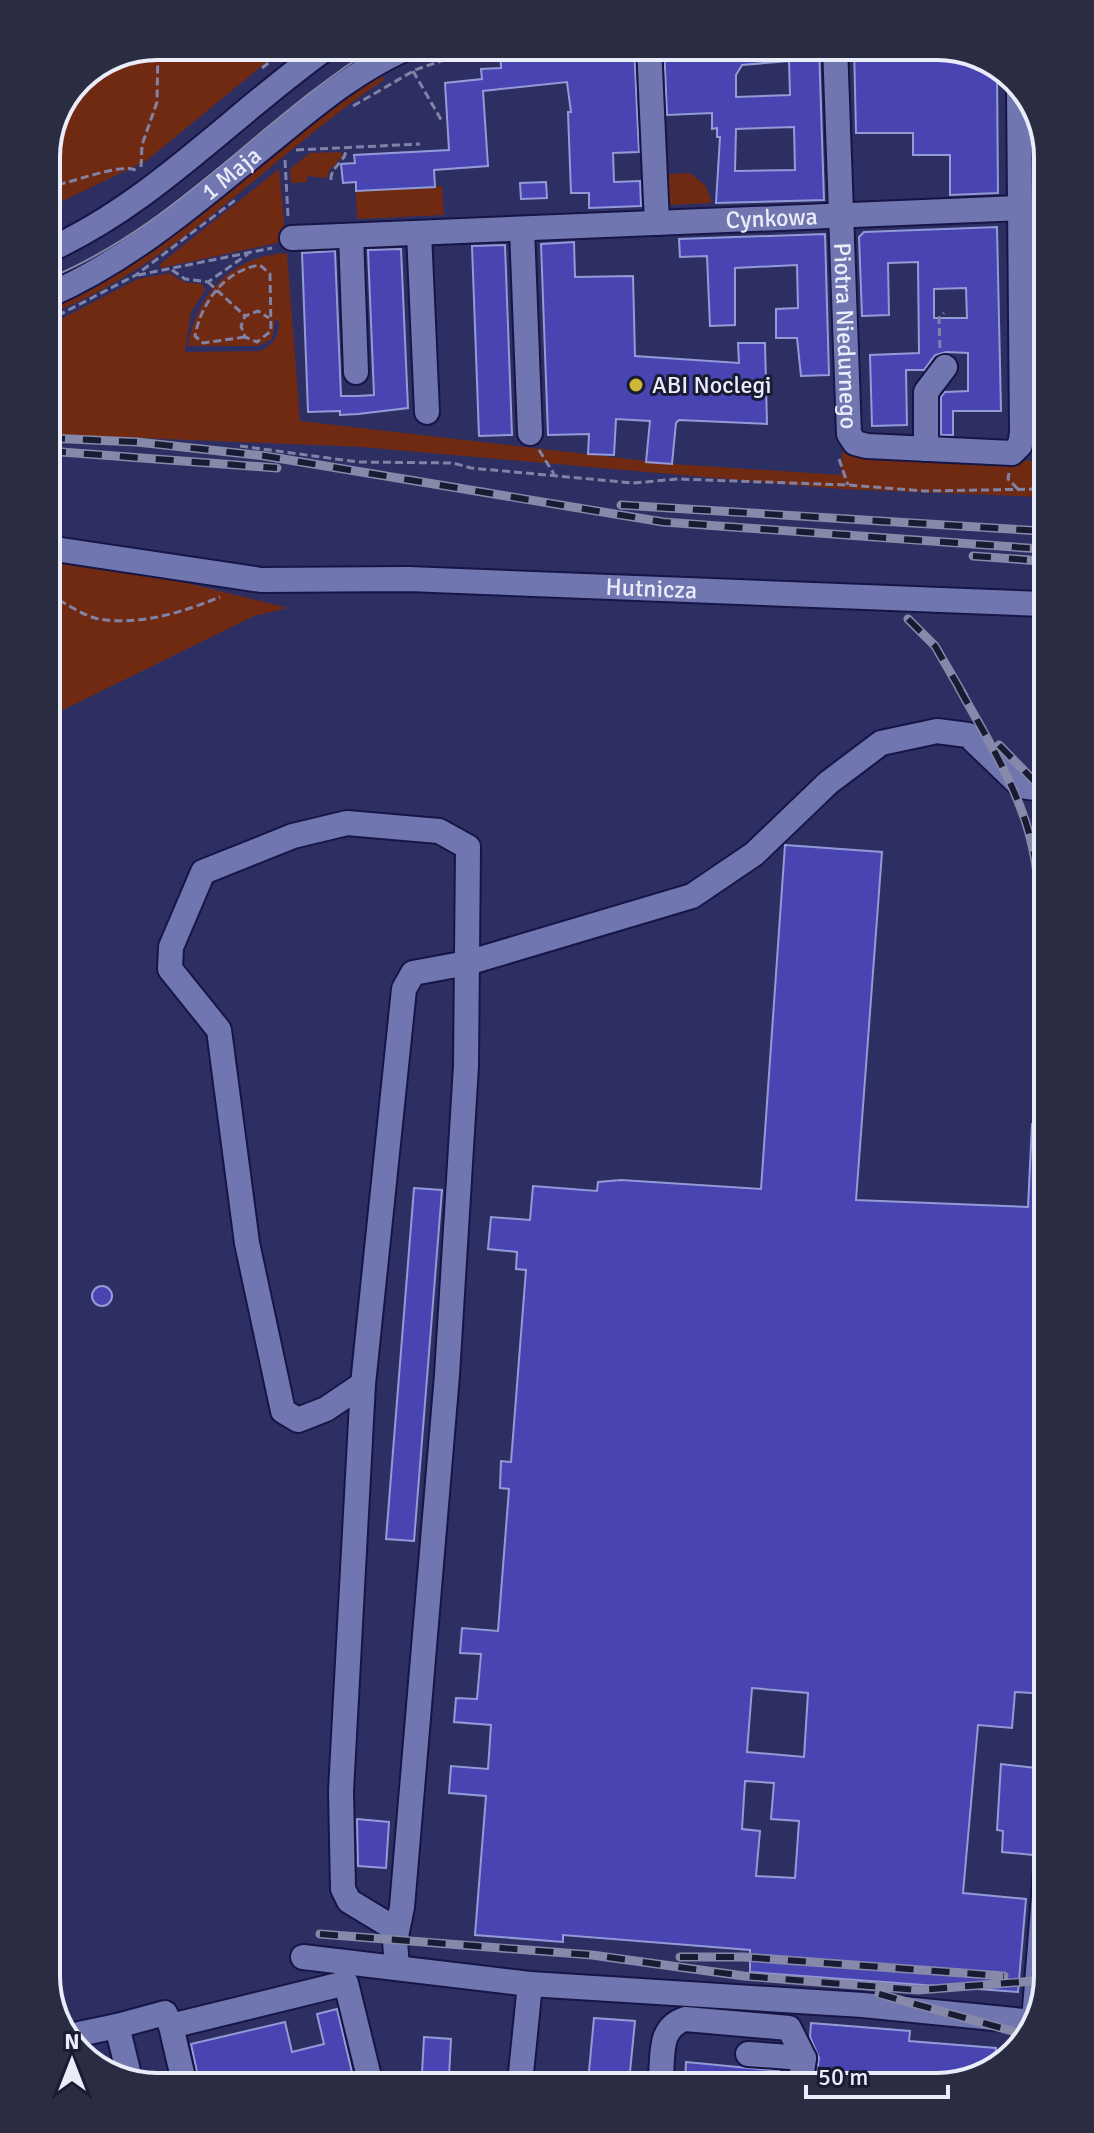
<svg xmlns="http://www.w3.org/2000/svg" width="1094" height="2133" font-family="Signika,sans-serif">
<rect width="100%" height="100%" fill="#2d2f63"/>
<!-- green -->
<path fill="#712a12" d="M157 46H286L146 161 46 209V151L79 78Z
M382 76 384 80C270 156 176 266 47 315V309C81 294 113 278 144 257 227 201 296 128 382 76Z
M341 152 343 156 329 171 327 178 307 176V182L291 183 290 169 310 153Z
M279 169 286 241 161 268 159 265Z
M690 173 706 186 712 203 669 205 668 174Z
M442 186 444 215 357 219 356 191Z
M287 253 300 421 672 464 841 475 842 452 1034 461 1041 453V497L840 489 362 447 47 434V339L63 318 138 279 169 273 184 282 202 284 205 290 191 312 185 352 260 351C274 345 279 336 279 321L275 320 272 339 258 346H188C197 294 231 256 287 253Z
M48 556 98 561 288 608 254 616 59 712 49 842Z"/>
<!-- building -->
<path fill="#4845b3" stroke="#939bd7" stroke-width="2" fill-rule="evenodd" d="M634 46 639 152 613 153 614 182 640 181 641 206 589 208V193H571L568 112H571L567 82 483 91 488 166 434 170 435 187 356 191V182L343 183 341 164 355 163 354 155 449 150 445 83 482 79 481 69 501 68 500 48Z
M664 46H819L824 200 716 203 720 137H717V128L712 129V113L667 115ZM789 61 790 95 736 97V75L742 65ZM794 127 795 170 735 171 736 129Z
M854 46H944L997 66 998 193 950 195V155H913V133H856Z
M546 182 547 198 521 199 520 183Z
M997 227 1001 411H953V435H941V397L945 392 968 391V353L946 352 935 355 924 370H906L907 425 872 426 870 355 919 353 918 262 888 263 889 315 862 316 859 237 864 232ZM966 288 967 318H934V289Z
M825 234 829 375 801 376 797 338H776V309L798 308 797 265 735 268V325L710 326 707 256 680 257 679 239Z
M574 242 575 277 633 276 635 356 739 363 738 343H765L767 424 679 420 676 423 672 464 646 462 650 421 616 419 614 455 588 454 589 434 548 435 541 244Z
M505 245 512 435 479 436 472 246Z
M401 249 408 408 358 414 340 415V411L308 412 302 253 335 251 341 396H357L374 395 368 250Z
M785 845 882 852 856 1200 1028 1207 1032 1124 1044 1125 1047 1694 1015 1692 1012 1728 978 1725 963 1893 1026 1899 1018 1992 750 1972V1950L563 1935V1942L475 1935 486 1796 449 1793 451 1766 488 1769 491 1725 454 1722 456 1698 477 1699 481 1654 460 1653 462 1628 498 1631 509 1489 500 1488 501 1461 511 1462 526 1270 516 1269 517 1252 488 1249 491 1217 530 1220 533 1186 597 1191 598 1182 621 1180 761 1189ZM752 1688 808 1693 804 1757 747 1752ZM745 1781 774 1783 771 1819 799 1821 795 1878 756 1876 760 1831 742 1829Z
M414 1188 442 1190 414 1541 386 1539Z
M92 1296a10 10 0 1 1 20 0a10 10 0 1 1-20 0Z
M1001 1764 1045 1769 1039 1846 1033 1855 1002 1852 1003 1831 997 1830Z
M357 1819 389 1822 386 1868 358 1866Z
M337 2009 355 2085 200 2086 191 2044 285 2022 292 2052 324 2044 317 2014Z
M594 2018 635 2021 629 2082H588Z
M811 2023 910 2031 909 2041 996 2048 995 2066 979 2079 816 2080 819 2058 810 2037Z
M424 2037 451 2039 449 2076 422 2073Z
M686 2062 779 2071V2081L685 2082Z"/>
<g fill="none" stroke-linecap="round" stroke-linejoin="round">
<defs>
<g id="minor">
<path d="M649 46 657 223"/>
<path id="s1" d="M835 46 849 434 855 443 867 446 1012 453 1020 445 1022 433"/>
<path d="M1019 88 1022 433H1041"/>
<path d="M522 229 530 433"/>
<path d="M419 233 427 412"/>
<path d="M351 236 356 372"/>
<path id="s2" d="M292 238 1021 208"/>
<path d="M47 251C154 203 234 113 329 46"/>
<path id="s3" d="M47 296C134 258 203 196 276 137 317 103 362 66 412 46"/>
<path d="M926 449V392L945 367"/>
<path id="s4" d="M48 548 261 580 408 579 1042 604"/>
<path d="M363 1384 326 1409 298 1420 283 1411 247 1243 219 1030 170 969 171 947 203 872 293 836 347 823 439 831 468 847 466 1066 447 1375 402 1907 395 1941 397 1968"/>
<path d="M397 1930 349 1901 343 1889 341 1791 363 1384 404 989 413 973 467 963 692 896 754 854 828 783 881 743 937 731 968 735 1021 786 1043 789"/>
<path d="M303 1957 530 1984 863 2005 1034 2022"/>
<path d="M1034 2021 1047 1858"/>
<path d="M171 2026 185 2086"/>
<path d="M76 2046 79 2034 117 2026"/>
<path d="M748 2054 804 2058"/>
<path d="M661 2076C663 2052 659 2028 685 2019L789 2028 804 2058 801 2080"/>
<path d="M130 2079 117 2026 165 2013 171 2026 346 1983 371 2085"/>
<path d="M520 2083 530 1984"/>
</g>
</defs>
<!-- minor casing -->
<use href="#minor" stroke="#171546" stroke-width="28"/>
<!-- path -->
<path stroke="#8183a6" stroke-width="3" stroke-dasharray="8 4" stroke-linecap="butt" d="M262 68 281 53
M413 71 443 123
M353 106 415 70 484 46
M296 150 420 144
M285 160 288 216
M141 167 142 145 157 102 158 46
M331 180C330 166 347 162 346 148
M46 187C68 185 122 161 137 171
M172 270 185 279 208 282 248 254
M138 275 272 248
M208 282 245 316
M47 321 136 275 238 198
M245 337 203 343 195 336C201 303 225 270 260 265L270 274 271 331 257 342 245 337 241 326 245 316 258 311 269 318
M940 348 939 318 944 313
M240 446 358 462 453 463 471 468 633 483 678 479 848 485 924 491 1041 489
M539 450 554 474
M839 459 848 485
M1009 473 1008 479 1018 489
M48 595C64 601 82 616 99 619 140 626 183 612 220 597"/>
<!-- minor -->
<use href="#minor" stroke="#7077b0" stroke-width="24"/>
<!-- tram -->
<path stroke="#8789aa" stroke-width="2" d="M47 279C173 228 263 116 377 46"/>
<defs>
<path id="rail" d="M47 438 137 442 265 456 663 522 1042 549
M48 451 277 468
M621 505 1042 531
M973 556 1042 561
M908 619 935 646 964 696
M959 688C983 731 1009 773 1025 820 1049 891 1039 972 1038 1046
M999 745 1043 790
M320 1934 592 1955 744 1976 918 1990 1047 1980
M680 1957H743L1004 1976
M879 1994 1030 2036"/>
</defs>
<!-- rail casing -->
<use href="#rail" stroke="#8789aa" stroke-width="9"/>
<!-- rail -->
<use href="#rail" stroke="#191b32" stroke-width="6" stroke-dasharray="18" stroke-linecap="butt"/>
</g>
<!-- markers -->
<circle fill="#cfb837" stroke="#191b32" stroke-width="3" cx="636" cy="385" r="8"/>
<g text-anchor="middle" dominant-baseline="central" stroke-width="6" stroke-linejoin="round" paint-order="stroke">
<!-- street labels -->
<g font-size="24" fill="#eaecf9" stroke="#191b32">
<text stroke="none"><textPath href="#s3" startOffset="222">1 Maja</textPath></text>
<text stroke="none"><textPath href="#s2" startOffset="480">Cynkowa</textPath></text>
<text stroke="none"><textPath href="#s1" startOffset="290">Piotra Niedurnego</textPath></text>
<text stroke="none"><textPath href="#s4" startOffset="606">Hutnicza</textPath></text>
</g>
<!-- poi labels -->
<g font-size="24" fill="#eaecf9" stroke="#191b32" text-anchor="start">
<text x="652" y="385">ABI Noclegi</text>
</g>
</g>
<!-- crop -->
<path d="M0 0H1094V2133H0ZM157 60H937A97 97 0 0 1 1034 157V1976A97 97 0 0 1 937 2073H157A97 97 0 0 1 60 1976V157A97 97 0 0 1 157 60Z" fill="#2a2c42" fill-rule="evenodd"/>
<path fill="none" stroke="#eaecf9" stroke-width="4" d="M157 60H937A97 97 0 0 1 1034 157V1976A97 97 0 0 1 937 2073H157A97 97 0 0 1 60 1976V157A97 97 0 0 1 157 60Z"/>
<!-- north arrow -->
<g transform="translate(72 2061)" stroke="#191b32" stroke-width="6" paint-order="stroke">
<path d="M0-6L14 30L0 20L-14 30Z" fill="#eaecf9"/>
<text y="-12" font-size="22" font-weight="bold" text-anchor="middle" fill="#eaecf9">N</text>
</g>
<!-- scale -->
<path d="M806 2085v12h142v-12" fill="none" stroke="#eaecf9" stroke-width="4"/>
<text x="818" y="2085" font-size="24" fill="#eaecf9" stroke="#191b32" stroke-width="6" paint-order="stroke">50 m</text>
</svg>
